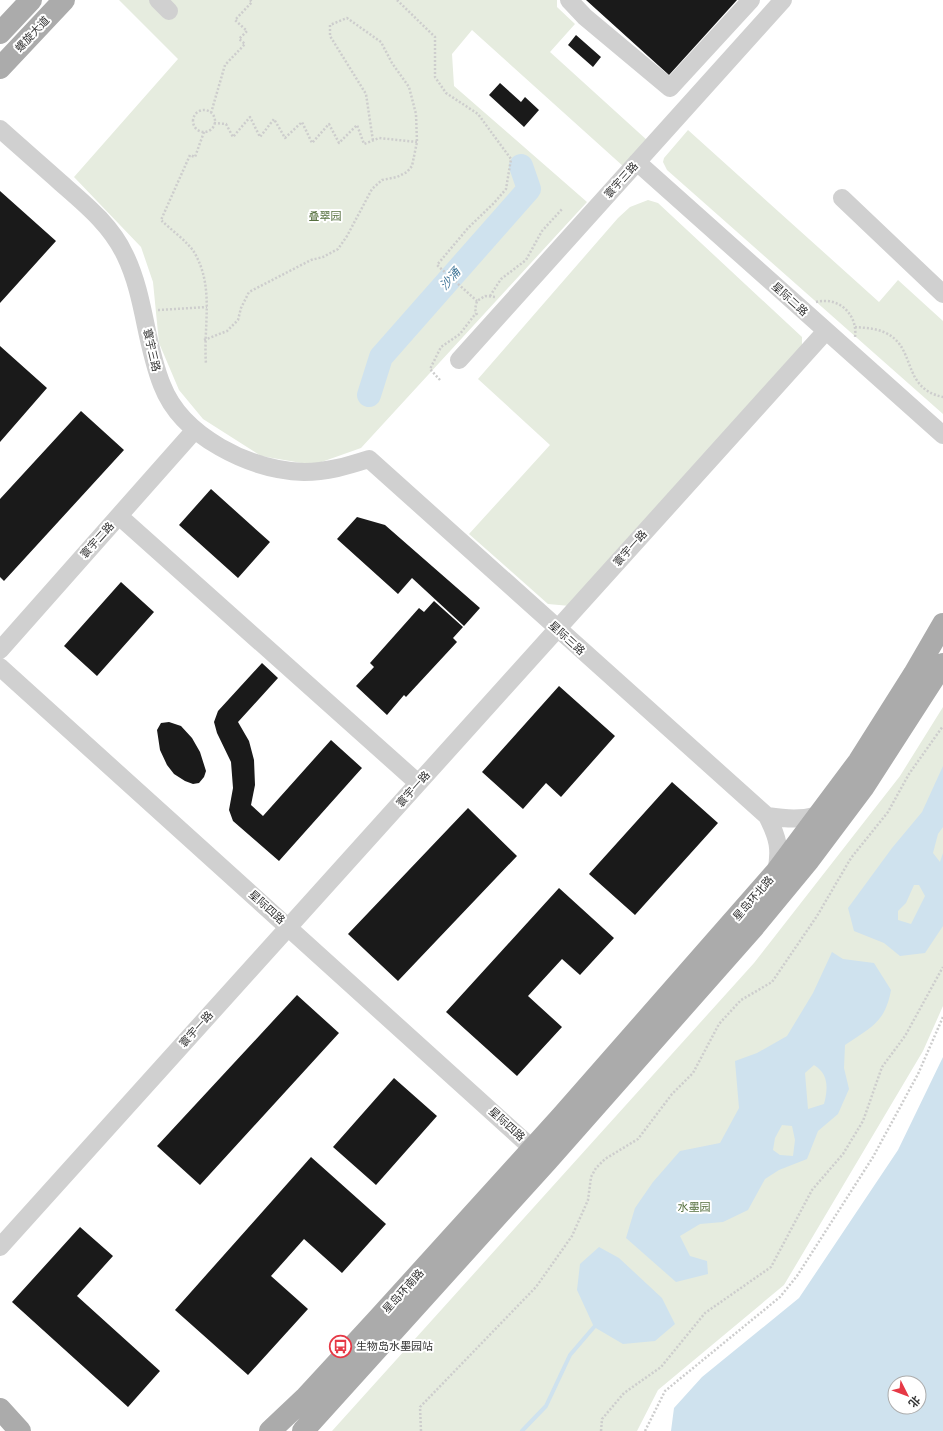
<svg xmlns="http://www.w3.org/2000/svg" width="943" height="1431" font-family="'DM Sans','Noto Sans SC',sans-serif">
<rect width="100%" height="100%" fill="#fff"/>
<!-- green -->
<path fill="#e6ecdf" d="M119 0H557V7L575 24 550 52 648 141 624 167 472 30 452 54 454 86 587 202 361 448 313 465 261 456 203 419 179 390 159 343 153 282 141 247 74 177 178 59Z
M688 130 879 302 898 280 943 321V414L667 170 663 162 664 158Z
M648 200 658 203 802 337V346L570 606 548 604 469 534 550 445 478 379 618 218 630 207Z
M943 707V1006L923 1051 784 1285 658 1390 637 1431H332L754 963 900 776Z"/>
<!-- water -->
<path fill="#cfe2ee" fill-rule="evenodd" d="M943 766V827L938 834 933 853 940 862 943 853V926L925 953 900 956 884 943 854 931 848 908 892 848 922 812ZM914 885H919L925 896 911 924 898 920V911L906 903Z
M832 952 843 959 874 963 891 990C885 1023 871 1027 845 1045L844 1068 849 1089 838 1114 818 1131 807 1159 779 1170 765 1179 748 1210 723 1222 700 1224 680 1236 690 1256 707 1261 708 1274 676 1282 626 1238 635 1208 653 1182 680 1151 720 1143 739 1108 735 1061 757 1053 787 1036 813 993ZM814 1065C829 1074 828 1089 824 1104L808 1109 805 1073ZM782 1125 792 1126 795 1140 793 1156 780 1155 773 1150 775 1138Z
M943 1057V1431H671L674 1408 702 1377 799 1298 898 1150ZM895 1383H919V1407H895Z
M599 1247 619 1258 662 1298 675 1324 655 1341 623 1344 594 1327 577 1290 580 1264Z"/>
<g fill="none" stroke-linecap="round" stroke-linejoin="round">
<!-- stream -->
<path stroke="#cfe2ee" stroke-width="4" d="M522 1431 546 1406 570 1355 594 1327"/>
<!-- river -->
<path stroke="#cfe2ee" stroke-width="24" d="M369 395 381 357 529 189 521 166"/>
</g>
<!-- building -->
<path fill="#1a1a1a" d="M586 0H737L669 75Z
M576 35 601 57 593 67 568 45Z
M500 83 521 102 525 97 539 110 524 127 489 95Z
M0 191 56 241 0 303Z
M0 346 47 388 0 442Z
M81 411 124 450 4 581 0 577V499Z
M211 489 270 542 238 578 179 525Z
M357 517 385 525 480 608 464 626 412 578 398 594 337 539Z
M121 582 154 612 97 676 64 646Z
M434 601 463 627 453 638 457 642 406 697 404 695 387 715 356 686 374 667 370 663 419 608 424 612Z
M262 663 278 678 238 722 249 741 254 760 255 785 251 805 263 816 331 740 362 768 279 861 233 821 229 810 233 788 231 762 217 733 214 722 218 711Z
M559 686 615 736 561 797 546 783 523 809 482 772Z
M169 722 181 726 192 738 200 752 206 771 204 777 199 783 193 784 185 781 174 774 167 765 160 750 157 730 161 723Z
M672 782 718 823 635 915 589 874Z
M468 808 517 856 398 981 348 934Z
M559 888 614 938 580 975 562 959 528 996 562 1027 517 1076 446 1012Z
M297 995 339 1033 200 1185 157 1146Z
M394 1078 437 1116 376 1185 333 1147Z
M311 1157 386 1224 342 1273 304 1239 271 1276 308 1309 248 1375 175 1310Z
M80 1227 113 1256 77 1296 160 1371 128 1407 12 1302Z"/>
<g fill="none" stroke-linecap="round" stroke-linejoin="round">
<!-- path -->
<path stroke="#cdcdcd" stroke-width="2.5" stroke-dasharray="2 2" stroke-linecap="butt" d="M397 0 435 37V77L446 93 478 114 511 159 506 189 494 203 468 228 437 265 477 301
M193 121a11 11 0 1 1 22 0a11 11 0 1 1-22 0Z
M211 113 225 65 245 44 239 39 247 31 235 20 252 2 250 0
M214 123 226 124 233 137 250 117 260 137 274 119 285 138 302 122 312 143 329 124 339 143 357 125 364 144 379 138 417 142
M204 132 195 157 190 155 161 220C170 229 188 242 194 252 215 287 203 326 206 364
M490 296 501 279 526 260 542 231 563 208
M816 302C839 296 858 315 855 337
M158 310 207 307
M477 315 475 309 477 301 485 296 496 297
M855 327C865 328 876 328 886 333 917 348 901 388 943 397
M204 340 227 331 238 320 241 308 249 292 311 260 323 257 338 249 347 236 372 189 382 180 397 177 407 172 412 166 417 142 416 114 409 87 392 63 381 42 347 18 330 25V36L366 94 373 141
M440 380 430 369 441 347 460 334 476 313
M421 1431 420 1407 536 1287 572 1236 588 1200 591 1177 596 1168 605 1159 638 1139 672 1094 693 1073 719 1024 741 1000 772 982 817 916 851 858 888 812 909 774 943 726
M601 1431 602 1419 624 1393 661 1367 705 1313 771 1267 812 1190 843 1154 863 1121 882 1067 905 1036 943 967
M645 1431 665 1391 780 1297 797 1276 873 1157 918 1074 943 1017"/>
<!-- minor -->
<path stroke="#d0d0d0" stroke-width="18" d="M158 0 169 11
M569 0 585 17 670 88 751 0
M0 129C20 147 41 165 61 183 85 204 111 225 125 255 145 296 145 343 162 385 182 437 250 470 304 472 327 472 347 466 369 459L767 816C778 838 781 849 776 872
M637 162 943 435
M842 198 943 294
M459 360 783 0
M119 516 418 783
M0 650 194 431
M0 667 543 1158
M767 816C787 819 801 820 820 815
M0 1247 826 331"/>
<!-- major -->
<path stroke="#ababab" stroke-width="22" d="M0 33 31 0
M0 68 64 0
M0 1409 20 1431
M270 1431 306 1397 377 1320 562 1116 776 872 859 761 914 674 943 624
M303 1431 547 1161 753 928 809 860 863 788 943 664"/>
</g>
<!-- icons -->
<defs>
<symbol id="bus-ring" viewBox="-11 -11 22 22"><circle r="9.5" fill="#fff" stroke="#e63946" stroke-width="1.5"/><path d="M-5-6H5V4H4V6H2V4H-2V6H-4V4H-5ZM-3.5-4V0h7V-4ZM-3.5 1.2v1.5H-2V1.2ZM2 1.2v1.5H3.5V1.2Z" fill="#e63946"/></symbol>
</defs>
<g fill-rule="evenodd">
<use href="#bus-ring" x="328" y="1334" width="25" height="25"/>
</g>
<g text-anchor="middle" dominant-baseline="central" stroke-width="4" stroke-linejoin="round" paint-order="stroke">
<!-- street labels -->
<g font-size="11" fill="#333" stroke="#fff">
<text transform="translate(32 34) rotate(-47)">螺旋大道</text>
<text transform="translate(621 180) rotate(-48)">寰宇三路</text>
<text transform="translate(790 299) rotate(42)">星际二路</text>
<text transform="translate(152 350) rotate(77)">寰宇三路</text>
<text transform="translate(97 540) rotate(-48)">寰宇二路</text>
<text transform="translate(630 548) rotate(-48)">寰宇一路</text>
<text transform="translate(567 638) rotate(42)">星际三路</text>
<text transform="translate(413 789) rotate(-48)">寰宇一路</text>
<text transform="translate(753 898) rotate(-49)">星岛环北路</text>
<text transform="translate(267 907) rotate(42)">星际四路</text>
<text transform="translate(196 1029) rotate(-48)">寰宇一路</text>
<text transform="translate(507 1124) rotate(42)">星际四路</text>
<text transform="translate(403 1291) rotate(-48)">星岛环南路</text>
</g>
<!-- park labels -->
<g font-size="11" fill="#56703f" stroke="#fff">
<text x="325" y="216">叠翠园</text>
<text x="694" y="1207">水墨园</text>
</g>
<!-- poi labels -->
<g font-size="11" fill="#333" stroke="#fff" text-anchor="start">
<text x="356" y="1346">生物岛水墨园站</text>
</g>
<!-- water labels -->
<g font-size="12" font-style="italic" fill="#3f7597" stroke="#fff">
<text transform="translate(450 279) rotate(-49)">沙涌</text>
</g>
</g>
<!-- north arrow -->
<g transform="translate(907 1395) rotate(132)"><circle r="19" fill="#ffffff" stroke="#adadad"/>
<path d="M0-3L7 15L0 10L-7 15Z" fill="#e63946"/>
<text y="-6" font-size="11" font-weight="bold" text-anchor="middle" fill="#333333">北</text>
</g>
</svg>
